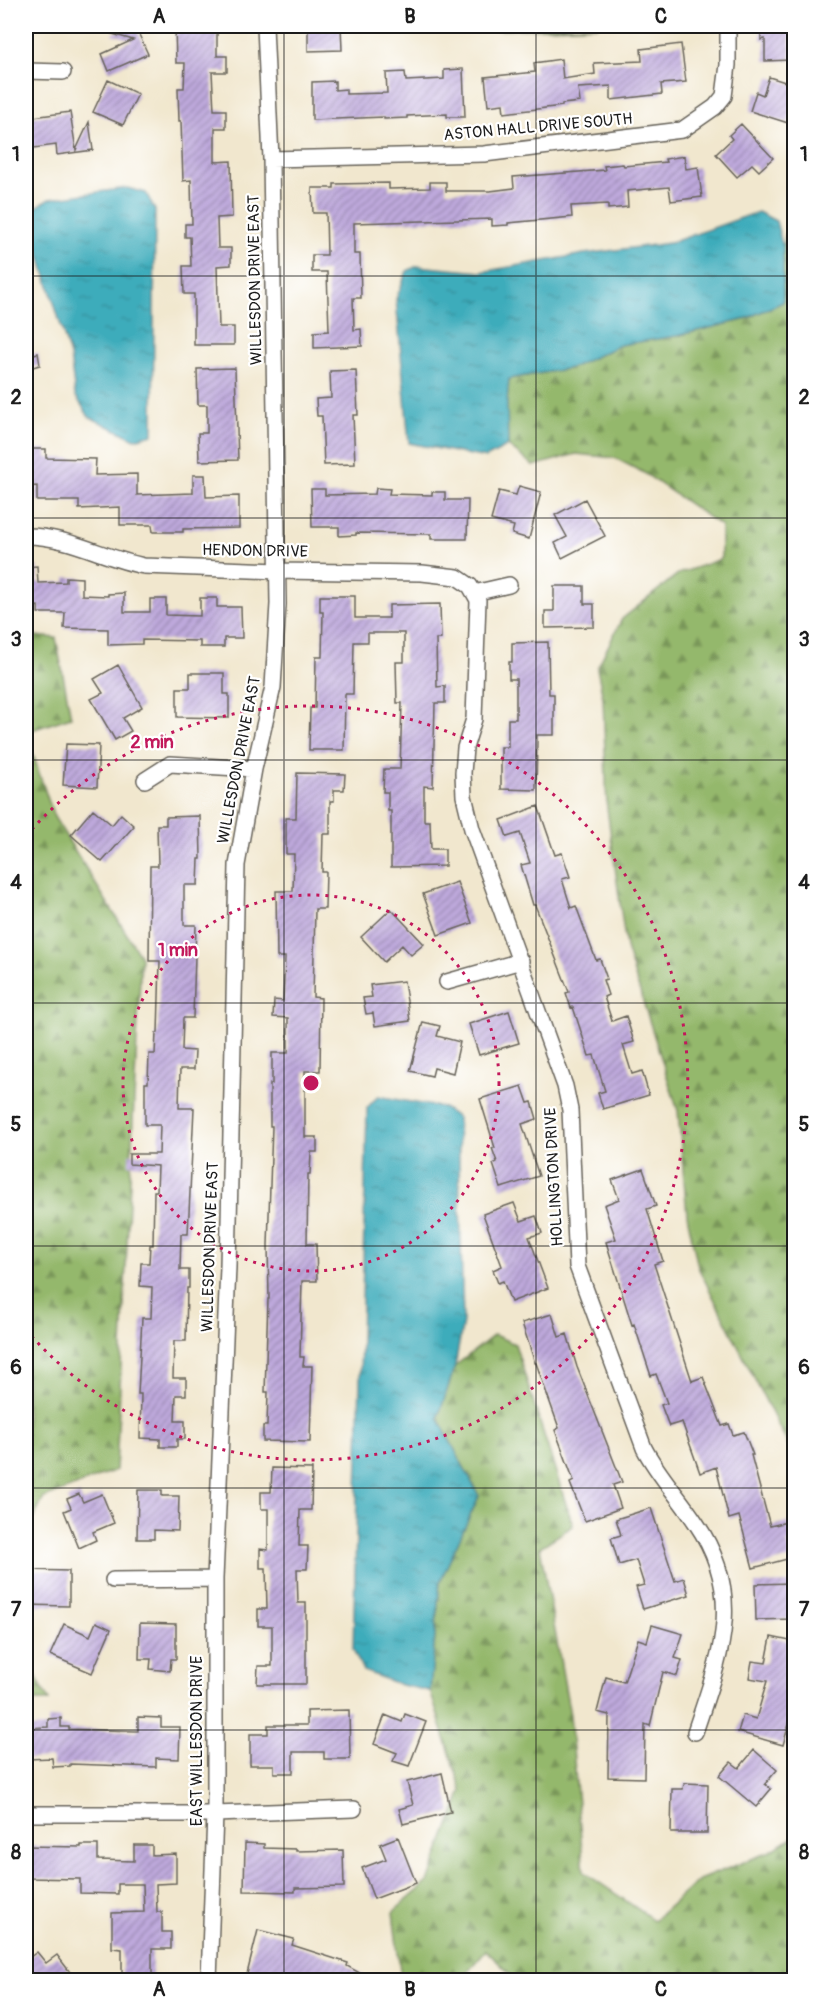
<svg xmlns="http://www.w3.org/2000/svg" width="820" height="2006" font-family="Pangolin,sans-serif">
<defs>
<pattern id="forest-firs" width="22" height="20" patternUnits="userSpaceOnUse" patternTransform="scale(1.5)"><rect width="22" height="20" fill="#94b86c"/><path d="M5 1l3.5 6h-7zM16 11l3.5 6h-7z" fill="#789558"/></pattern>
<pattern id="water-ripples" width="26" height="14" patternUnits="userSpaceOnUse" patternTransform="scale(1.5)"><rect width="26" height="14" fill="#3dacbb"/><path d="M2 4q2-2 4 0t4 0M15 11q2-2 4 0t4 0" fill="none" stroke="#328b97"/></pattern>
<pattern id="building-hatch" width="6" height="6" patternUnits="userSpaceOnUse" patternTransform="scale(1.5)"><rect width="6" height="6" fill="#bea9dc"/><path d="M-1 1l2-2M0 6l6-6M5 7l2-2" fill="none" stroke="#9a89b2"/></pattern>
</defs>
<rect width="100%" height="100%" fill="#fff"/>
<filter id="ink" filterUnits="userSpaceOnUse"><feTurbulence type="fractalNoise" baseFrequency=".0167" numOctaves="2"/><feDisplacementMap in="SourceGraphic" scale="12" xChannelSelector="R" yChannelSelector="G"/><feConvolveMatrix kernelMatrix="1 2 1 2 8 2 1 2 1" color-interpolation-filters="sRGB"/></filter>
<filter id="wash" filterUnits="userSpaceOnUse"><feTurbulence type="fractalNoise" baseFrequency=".008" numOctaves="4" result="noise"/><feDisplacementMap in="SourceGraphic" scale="24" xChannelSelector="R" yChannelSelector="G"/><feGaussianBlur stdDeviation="1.35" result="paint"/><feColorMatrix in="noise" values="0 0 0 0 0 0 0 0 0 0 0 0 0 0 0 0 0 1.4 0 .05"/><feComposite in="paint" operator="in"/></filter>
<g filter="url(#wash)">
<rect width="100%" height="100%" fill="#f1e7ce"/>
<!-- forest -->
<path fill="url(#forest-firs)" stroke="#586a44" stroke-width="1.5" d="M411 26H599L420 33Z
M794 190V1457L698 1267 687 1215 678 1111 626 948 607 808 603 698 597 668 622 619 678 574 721 559V526L644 473 615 458 576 454 534 466 508 446 507 403 509 379 571 368 620 345 676 336 743 320 783 302V248Z
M26 635 56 638 71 717 26 732Z
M26 734 54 817 141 957 116 1470 44 1498 26 1533Z
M494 1335 515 1344 573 1526 540 1547 570 1715 584 1872 654 1920 699 1880 769 1852 794 1837V1980H516L486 1950 460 1980H401L393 1912 428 1882 462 1791 430 1691 440 1581 479 1496 438 1418 455 1366Z
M26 1657 49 1701H26Z"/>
<!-- water -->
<path fill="url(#water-ripples)" stroke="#2c646c" stroke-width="1.5" d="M127 188 146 193 155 210 153 434 135 439 89 417 75 395 70 356 33 233 34 209 49 199Z
M758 212 776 221 783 248V302L743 320 676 336 620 345 571 368 509 379 507 403 508 446 486 458 409 443 396 299 407 271 417 266 481 272 584 254 670 243Z
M378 1096 444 1108 458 1118 463 1322 455 1366 438 1418 479 1496 440 1582 430 1691 401 1685 363 1671 353 1649 367 1108Z"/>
<g id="blocks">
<!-- building -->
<path fill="url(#building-hatch)" d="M132 26H135L148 54 109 71 102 54 133 40 112 34Z
M175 26H217V56H227V72H212L214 110H226V128H215V162L231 161 232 217 217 218 218 248H231V265L217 266 219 327H234V345H194V294H184L183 266H191L190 237H185V224H192L191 180 183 181 181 121H179L178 88H184L185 63H176Z
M308 26H341L342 50 308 51Z
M761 26H795V37H790L791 60 765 61V39L761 40Z
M681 44 686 82 661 84 662 94 611 100V86L578 88 580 102 562 104V106L504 113 503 104 488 106 485 77 535 72 534 63 561 59 563 79 595 74 594 63 642 61 641 49Z
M463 69 465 117H447V114L407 116V118L384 119V117L312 120V82L335 81V90L346 89V94L387 93 386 73 405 72 406 81 444 79V70Z
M769 77 795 85V103L788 123 750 111 756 92 763 95Z
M108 80 138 94 123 125 93 112Z
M70 112 76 150 89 122 93 150 57 155 56 145 26 149V118Z
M741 124 773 158 759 171 752 164 737 177 716 154 732 139 729 135Z
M684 156 686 169 698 167 702 197 671 201 669 187 627 191 628 207 608 209V204L571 206 572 217 508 223V225L492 226V219L354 223V254H360L361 298H353L354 330 361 329 362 346 314 348V332L329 331 327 272H312V255H327L326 213H313L312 188H334V184L389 183V189L430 188V182H446V191H490L514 188 513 177 605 170 604 166 623 164 624 166 666 162 665 159Z
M38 353 40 365 26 369V356Z
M235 368 238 460 199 461 198 433H207V405H198L197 369Z
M356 370 358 415H353L355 464 324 465 322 416H317L316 399 331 398 330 371Z
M26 449H46V458L96 459 95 475 137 474V495L193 493V475H205L206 497 239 496V528L183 529V532H153L152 525H120V507L79 509V501H37V486L26 487Z
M519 486 541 492 529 539 512 534 514 526 491 520 499 491 516 495Z
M376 488 390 489 389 494 432 495V492H445V500H468L467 539H431V534L356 533V535L339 536V527H312L311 489H325V495L375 494Z
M585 499 605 536 562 558 555 543 567 537 555 515Z
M37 566 38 583 66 582V577L82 578V595L108 596V594L124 593V612H150V599H166V615L200 616V598H217V607H241L242 638H224V647H200V641L142 640V644L108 645V629L64 628 65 613H38V606L26 607V567Z
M554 586H584V604H594V627L545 628V611H554Z
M320 596H355V618H389V605L440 604 441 639H436L437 687 445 686V703H435L433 787 424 786V821H430L431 849H445V866L391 867V811H388V792H383L384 769H400L402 703H397L396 662H404V633H368V642H354L353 694H345L344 750H309L310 708H315L316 657H322L323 612H320Z
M548 642 549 694H554V735H537L536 790 501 789V747H508V719H516V679H509V662H512V643Z
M118 665 142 707 123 718 131 731 115 740 91 699 103 693 94 679Z
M190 673H224V694H229V718L177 717V688H190Z
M66 744 99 745 97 787 63 785Z
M297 773 345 774 344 790H334V801H330V834H323L322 872H326L325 909H315L313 997 321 998 320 1071H305V1137H317V1152H311L310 1174H308L307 1244H316L317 1281H302L300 1357H304L303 1366H312L310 1442 263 1441V1426H267L268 1392H265L268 1299H269L268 1245 272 1126H270V1084H272V1053H288V1018L273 1017 274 1000 283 1001 285 957H277L276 891H293L294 854H286V818H296Z
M538 806 555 855 562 853 570 877 562 879 571 908 576 906 596 960 600 959 607 979 603 980 608 995 604 997 612 1021 626 1016 634 1042 623 1045 632 1074 642 1071 649 1095 603 1109 598 1093 605 1091 594 1055 589 1056 573 1007 571 1008 566 993 569 992 535 905H533L521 865 530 863 520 833 507 837 501 820Z
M93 809 112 825 121 814 134 826 102 862 71 835Z
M200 816 201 859H199L198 885H184V925H196L193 1018H183L182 1050 195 1051 194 1069H180L179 1108H194L188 1234H181L180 1270H189V1288H187L186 1341H174L173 1378H186V1395H176L175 1421H185V1439H177V1447H160V1439L140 1438 141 1394H138L142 1318H151L152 1287 140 1286 141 1263H149L150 1245H153L154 1191H157L158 1166 129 1164V1154H159L160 1125H145V1083H148L149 1054H155L156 1033H158L160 961H149L150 866H158L157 825H166V817Z
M457 882 472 923 438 935 423 894Z
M391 909 424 944 411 955 402 945 384 962 361 937Z
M404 981 410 1021 375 1026 373 1013 366 1014 363 998 372 997 370 985Z
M509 1011 519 1043 479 1055 469 1024Z
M423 1022 440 1026 437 1036 460 1042 453 1073 434 1068 432 1076 410 1071Z
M522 1086 528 1103 532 1102 537 1119 522 1124 539 1176 501 1188 493 1164 497 1162 492 1148H495L480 1099Z
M643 1169 656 1206 647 1209 663 1261 654 1264 692 1381 703 1377 722 1426 729 1424 733 1435 744 1432 753 1455H751L770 1526 787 1522 793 1542 787 1543 791 1558 753 1568 739 1516 729 1519 716 1467 700 1473 682 1422 669 1426 661 1405 667 1403 656 1374 651 1376 634 1324 632 1325 606 1242 616 1239 604 1205 619 1199 612 1180Z
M514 1203 521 1221 536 1216 542 1233 529 1237 548 1288 511 1302 503 1281 498 1283 493 1270 502 1266 483 1214Z
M552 1314 559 1337 567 1334 577 1367 622 1482 613 1485 621 1508 585 1521 570 1483 574 1481 555 1430 559 1428 536 1363H535L522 1323Z
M272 1468 312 1469 311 1510H300L299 1546H308L307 1569H297L298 1603H306V1684H257L258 1666H272V1626H258V1609H267L266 1568H260V1549L268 1550V1509H261V1492H271Z
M138 1490H162V1496H179L178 1531 154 1530V1539H137Z
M79 1494 83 1502 102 1494 114 1523 93 1532 96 1540 79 1548 64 1511 71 1508 67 1499Z
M651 1508 675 1581 684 1578 689 1595 643 1609 636 1587 644 1585 636 1560 619 1565 611 1538 621 1535 616 1519Z
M26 1570 69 1571V1606L26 1605Z
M793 1583 794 1619 756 1620 755 1584Z
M96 1622 111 1629 92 1673 50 1655 64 1624 90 1636Z
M140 1623 176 1624V1659H171L170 1671 150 1669 151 1659H139Z
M652 1625 683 1634 675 1658 682 1660 677 1676 663 1672 650 1726 645 1724 644 1778 608 1777 609 1715 597 1712 606 1677 624 1682 638 1639 647 1642Z
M771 1637 795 1642V1703L783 1745 738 1732 743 1715 756 1719 767 1681 749 1678 752 1661 766 1663Z
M349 1710 350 1759H324V1752H293V1773H274V1765H250V1734H268V1725H307V1711Z
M405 1714 426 1722 409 1766 393 1761 397 1753 374 1744 385 1715 402 1722Z
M138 1717 161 1718V1727H180L179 1759 156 1758V1767L70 1764V1766L53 1767 52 1758 28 1759V1728L48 1727V1719L61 1718V1727H69V1729L138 1731Z
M754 1750 777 1770 765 1784 771 1789 756 1807 719 1776 731 1762 739 1768Z
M442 1773 451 1812 403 1824 399 1809 413 1805 407 1782Z
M684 1783 708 1784 707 1833H671L672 1789H683Z
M398 1837 416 1883 374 1899 362 1868 386 1859 380 1844Z
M245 1843 264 1844V1848L296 1849V1851L343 1850 344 1887 295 1888V1892L244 1891Z
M81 1845H98V1860L134 1861V1845H152V1855L176 1854V1883L156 1884 157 1912H162V1932H171V1949H152V1980H122V1949L112 1948V1913L144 1912 143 1884H118V1894L80 1893V1879L26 1878V1846L81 1847Z
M258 1930 294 1939 292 1945 348 1963 347 1966 372 1980H256L246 1978Z
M37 1952 46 1963 57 1955 76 1980H26V1960Z"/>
</g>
</g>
<g filter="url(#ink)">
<use href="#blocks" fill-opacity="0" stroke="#67635a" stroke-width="1.5"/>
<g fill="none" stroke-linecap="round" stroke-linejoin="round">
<defs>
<path id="minor" d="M26 71 63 72
M271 159 484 154 682 130 715 107 724 96 728 65V26
M26 536C69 536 103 558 144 566L278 571 422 573 457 577 470 586 478 600 474 719 465 748 463 773 464 796 472 829 565 1086 570 1110 577 1266 644 1448C658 1475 679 1497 696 1523 746 1596 720 1657 695 1732
M474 593 509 585
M145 780 170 764 254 769
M447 982 521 961
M113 1580 215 1579
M26 1814H215L354 1809
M209 1980 215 1814V1579L228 1267 237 865 254 769 273 687 278 604 271 159 265 26"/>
</defs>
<!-- minor casing -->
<use href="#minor" stroke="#67635a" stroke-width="18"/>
<!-- minor -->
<use href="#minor" stroke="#fff" stroke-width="15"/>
</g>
</g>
<!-- grid -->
<path fill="none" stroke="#1c1c1c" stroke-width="1.5" stroke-opacity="0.55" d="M284 26V1980M536 26V1980M26 276H794M26 518H794M26 760H794M26 1003H794M26 1246H794M26 1488H794M26 1730H794"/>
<!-- distance rings -->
<g fill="none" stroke="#c2185b" stroke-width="3" stroke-dasharray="3 6">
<circle cx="311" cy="1083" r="188"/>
<path d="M26 836A377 377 0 1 1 26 1330"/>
</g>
<g text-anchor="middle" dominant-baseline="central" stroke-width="4.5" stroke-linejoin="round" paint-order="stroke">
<!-- street labels -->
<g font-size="16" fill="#1c1c1c" stroke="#fff">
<text transform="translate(538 127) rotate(-5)">ASTON HALL DRIVE SOUTH</text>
<text transform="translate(255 280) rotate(-91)">WILLESDON DRIVE EAST</text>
<text transform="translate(255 551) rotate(1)">HENDON DRIVE</text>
<text transform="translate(239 760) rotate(-79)">WILLESDON DRIVE EAST</text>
<text transform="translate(554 1177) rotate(-93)">HOLLINGTON DRIVE</text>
<text transform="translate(210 1247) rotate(-88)">WILLESDON DRIVE EAST</text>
<text transform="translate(197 1741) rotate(-90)">EAST WILLESDON DRIVE</text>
</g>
</g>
<circle cx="311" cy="1083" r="9" fill="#c2185b" stroke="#fff" stroke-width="3"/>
<g font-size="18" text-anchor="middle" font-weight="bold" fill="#c2185b" stroke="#fff" stroke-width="4.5" stroke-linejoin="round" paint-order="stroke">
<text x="152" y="748">2 min</text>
<text x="178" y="956">1 min</text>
</g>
<!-- margin -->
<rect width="820" height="2006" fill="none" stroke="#fff" stroke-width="66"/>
<rect x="33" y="33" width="754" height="1940" fill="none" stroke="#1c1c1c" stroke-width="2"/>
<g font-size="20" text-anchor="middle" font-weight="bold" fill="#1c1c1c">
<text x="159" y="23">A</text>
<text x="410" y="23">B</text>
<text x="661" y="23">C</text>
<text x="16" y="161">1</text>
<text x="804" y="161">1</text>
<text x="16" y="404">2</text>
<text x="804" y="404">2</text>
<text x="16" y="646">3</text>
<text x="804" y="646">3</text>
<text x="16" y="889">4</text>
<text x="804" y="889">4</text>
<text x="16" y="1131">5</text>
<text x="804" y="1131">5</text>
<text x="16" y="1374">6</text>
<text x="804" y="1374">6</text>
<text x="16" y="1616">7</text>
<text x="804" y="1616">7</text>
<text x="16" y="1859">8</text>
<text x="804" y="1859">8</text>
<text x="159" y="1996">A</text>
<text x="410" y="1996">B</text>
<text x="661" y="1996">C</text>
</g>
</svg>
